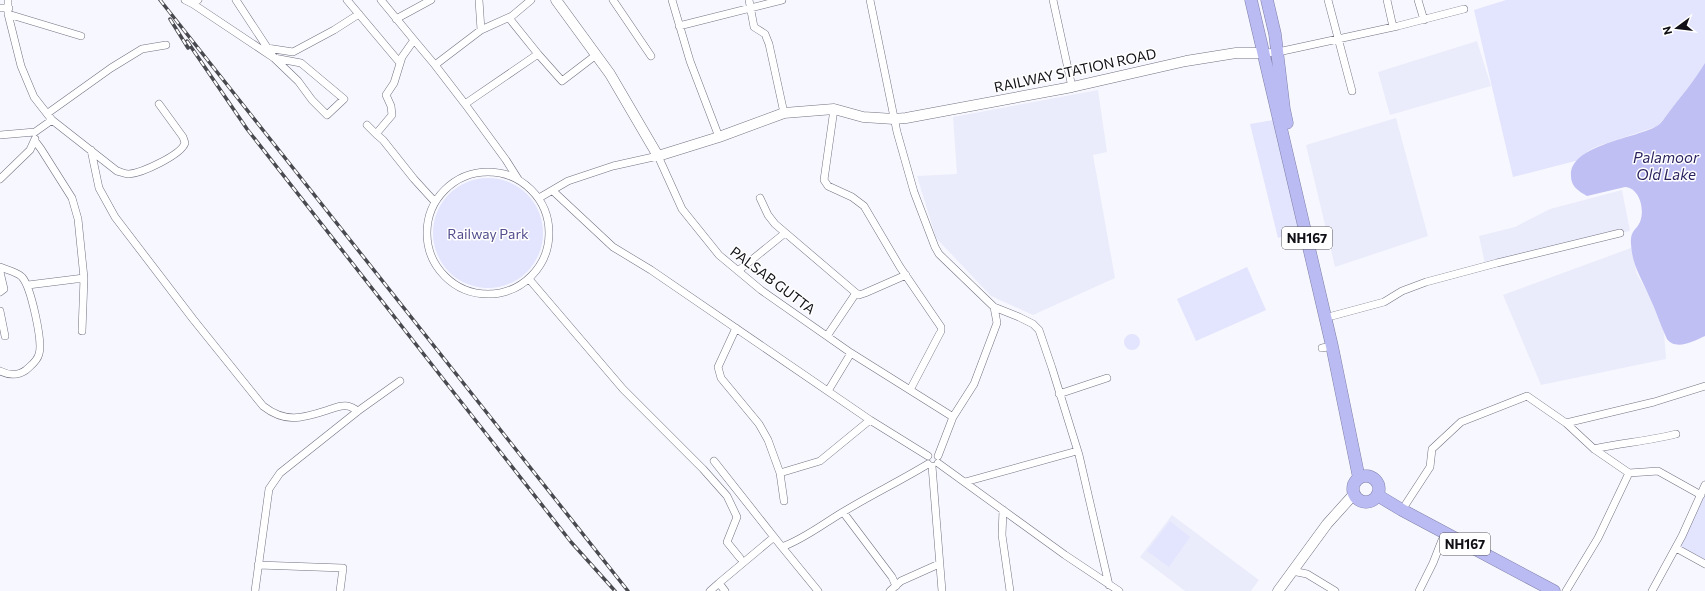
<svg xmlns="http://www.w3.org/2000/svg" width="1705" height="591" font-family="Commissioner,sans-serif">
<rect width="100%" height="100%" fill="#f7f7ff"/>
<!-- built -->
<path fill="#ebecfb" d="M1477 41 1491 86 1390 115 1378 72Z
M1098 90 1107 152 1093 155 1115 278 1033 315 991 296 936 238 917 176 957 174 953 117Z
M1396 118 1428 236 1335 267 1306 145Z
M1622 190 1630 231 1485 264 1479 236 1515 227 1550 209Z
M1631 248 1637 274 1649 295 1664 333 1666 359 1541 385 1503 295Z
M1172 515 1259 580 1251 591H1185L1140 557Z"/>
<!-- green -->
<path fill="#e3e4fe" d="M1506 0H1705V63L1699 73 1658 126 1598 146 1588 151 1579 160 1513 177 1474 10Z
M1273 120 1301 231 1278 238 1250 124Z
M433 233a55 55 0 1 1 110 0a55 55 0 1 1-110 0Z
M1247 267 1266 310 1196 341 1177 299Z
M1124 342a8 8 0 1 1 16 0a8 8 0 1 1-16 0Z
M1705 490V564L1678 547Z
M1170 521 1190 537 1169 567 1147 551Z"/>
<!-- water -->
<path fill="#bfbff3" d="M1705 63V336C1694 341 1676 351 1667 339 1660 325 1656 310 1649 296 1641 277 1632 265 1631 244 1630 230 1636 231 1640 222 1645 210 1640 188 1625 187L1587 196C1578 191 1571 186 1571 176 1569 145 1637 138 1657 126 1661 124 1665 117 1669 112 1681 96 1695 80 1705 63Z"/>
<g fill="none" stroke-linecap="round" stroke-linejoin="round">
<defs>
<path id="street" d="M185 0 193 4 198 0
M347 0 400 63
M381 0 414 40
M479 0 481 30
M613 0 651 56
M672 0 690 61 719 137
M749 0 754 27 765 34 769 44 784 113
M870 0 897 132 914 192 935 247 939 254 994 307 997 323 974 384 953 417 938 456
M1053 0 1072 87
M1328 0 1352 91
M1387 0 1393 27
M1418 0 1424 20
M193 4 274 58 301 63 344 99 327 115 312 100 298 81 274 58 236 0
M0 8H9
M8 14 81 36
M396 19 431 0
M679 26 782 0
M267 48 293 52 334 30 359 14
M1263 53 1278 52 1398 26 1464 9
M538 54 562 81 596 55
M435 65 465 104 538 54 509 18
M465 104 506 160 518 179
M834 109 824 180 828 186 852 197 864 206 900 267 941 327V331L910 390
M48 113 111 68 142 49 166 45
M52 120 117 171C121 172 125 174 129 174 142 173 181 155 185 143L183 137 159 104
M367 125 376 134
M0 135 35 132 52 120 34 97 21 66 8 14V0
M35 141 41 149 72 198 78 219 84 278 82 331
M91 150 99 188 115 217 193 319 263 406C286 424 303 418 328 410 334 408 341 405 347 406 351 406 354 409 358 411
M427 233a61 61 0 1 1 122 0a61 61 0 1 1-122 0Z
M0 179 30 150 35 139
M553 191 613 247 651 270 870 420 928 456
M539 198 568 181 613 166 658 156 682 209 719 255 761 290 851 353 828 391
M760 198 768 215 775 224 856 293 859 295 865 293 906 275
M435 202 414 179 383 140 376 134 392 115 391 106 386 95 394 83 402 57 414 40 435 65 481 30 512 16 531 0
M0 267C7 270 17 272 22 277 31 287 43 342 39 354 37 362 31 365 26 370 18 376 8 375 0 371
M738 271 785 233
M0 272 4 289 0 292
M529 279 623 389 703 469 727 496 737 517 727 542 740 558
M28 285 84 278
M994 307 1019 317 1033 324 1039 330 1052 368 1079 455 1109 585
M0 311 5 336
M1332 316 1384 302 1402 291 1426 282 1497 263 1620 233
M736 328 718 367 721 378 759 424 768 440 780 473
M827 336 856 293
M1322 348 1332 346
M851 353 953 417
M1059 394 1107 378
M1566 423 1594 449 1629 473 1598 538 1566 591
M1594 449C1621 443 1649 441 1676 434
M714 461 774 537
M938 463 1065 555 1119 591
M932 466 942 591
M1629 473 1658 471 1701 495
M965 482 1077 451
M784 501 780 473 820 461 870 420
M1003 510 1002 535 1010 591
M1402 510 1430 467 1432 449 1461 422 1527 396 1566 423 1654 402 1705 386
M843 512 892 577 896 586
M1676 548 1705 564
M258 565 343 568 340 591
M1292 571 1307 574 1335 591
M719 583 774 537 782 547
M255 591 269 489 280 473 358 411 400 381
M710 591 719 583 725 591
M818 591 782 547C804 539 823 524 843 512 871 495 900 481 928 464
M890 591 901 581 939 564
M1419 591 1433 563 1442 540
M1652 591 1682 536 1705 485"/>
<path id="secondary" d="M556 0 610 74 658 156 719 137 784 113 834 109 863 117 894 119 906 118 1072 87 1186 61 1236 53H1263
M1278 591 1327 524 1354 494"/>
<path id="highway" d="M1251 0 1332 346 1359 478
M1267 0 1275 34 1284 109 1287 123
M1353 489a13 13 0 1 1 26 0a13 13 0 1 1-26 0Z
M1377 495 1402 510 1554 591"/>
</defs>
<!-- street casing -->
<use href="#street" stroke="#727283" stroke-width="8"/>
<!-- secondary casing -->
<use href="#secondary" stroke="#727283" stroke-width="11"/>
<!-- highway casing -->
<use href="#highway" stroke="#7f7fa6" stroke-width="13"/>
<!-- street -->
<use href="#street" stroke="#fff" stroke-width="7"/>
<!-- secondary -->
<use href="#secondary" stroke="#fff" stroke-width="10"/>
<!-- highway -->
<use href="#highway" stroke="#bbbbf4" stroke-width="12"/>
<defs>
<path id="rail" d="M160 0 628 591
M170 19 188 48
M187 41 247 129 571 542 615 591"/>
</defs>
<!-- rail casing -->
<use href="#rail" stroke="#494950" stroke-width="3.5"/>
<!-- rail -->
<use href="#rail" stroke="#fff" stroke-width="2" stroke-dasharray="6" stroke-linecap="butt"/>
</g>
<g text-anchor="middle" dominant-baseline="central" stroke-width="3" stroke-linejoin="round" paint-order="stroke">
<!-- shield labels -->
<g fill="#fff" stroke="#58585c" stroke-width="1">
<rect x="1282" y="227" width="50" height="22" rx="3"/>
<rect x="1440" y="533" width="50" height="22" rx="3"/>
</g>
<g font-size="13" font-weight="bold" fill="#101016">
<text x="1307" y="238">NH167</text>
<text x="1465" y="544">NH167</text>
</g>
<!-- street labels -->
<g font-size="14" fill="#101016" stroke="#fff">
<text transform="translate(1075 70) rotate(-12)">RAILWAY STATION ROAD</text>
<text transform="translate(773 280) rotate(37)">PALSAB GUTTA</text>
</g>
<!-- park labels -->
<g font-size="14" fill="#514d8d" stroke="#fff">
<text x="488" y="233">Railway Park</text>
</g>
<!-- water labels -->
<g font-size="15" font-style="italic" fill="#2b2460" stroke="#fff">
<text x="1666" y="157">Palamoor<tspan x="1666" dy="17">Old Lake</tspan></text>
</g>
</g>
<!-- north arrow -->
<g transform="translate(1677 28) rotate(255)" stroke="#ffffff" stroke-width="3" paint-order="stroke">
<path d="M0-3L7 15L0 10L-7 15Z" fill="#101016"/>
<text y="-6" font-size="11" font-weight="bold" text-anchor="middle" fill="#101016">N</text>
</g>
</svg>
